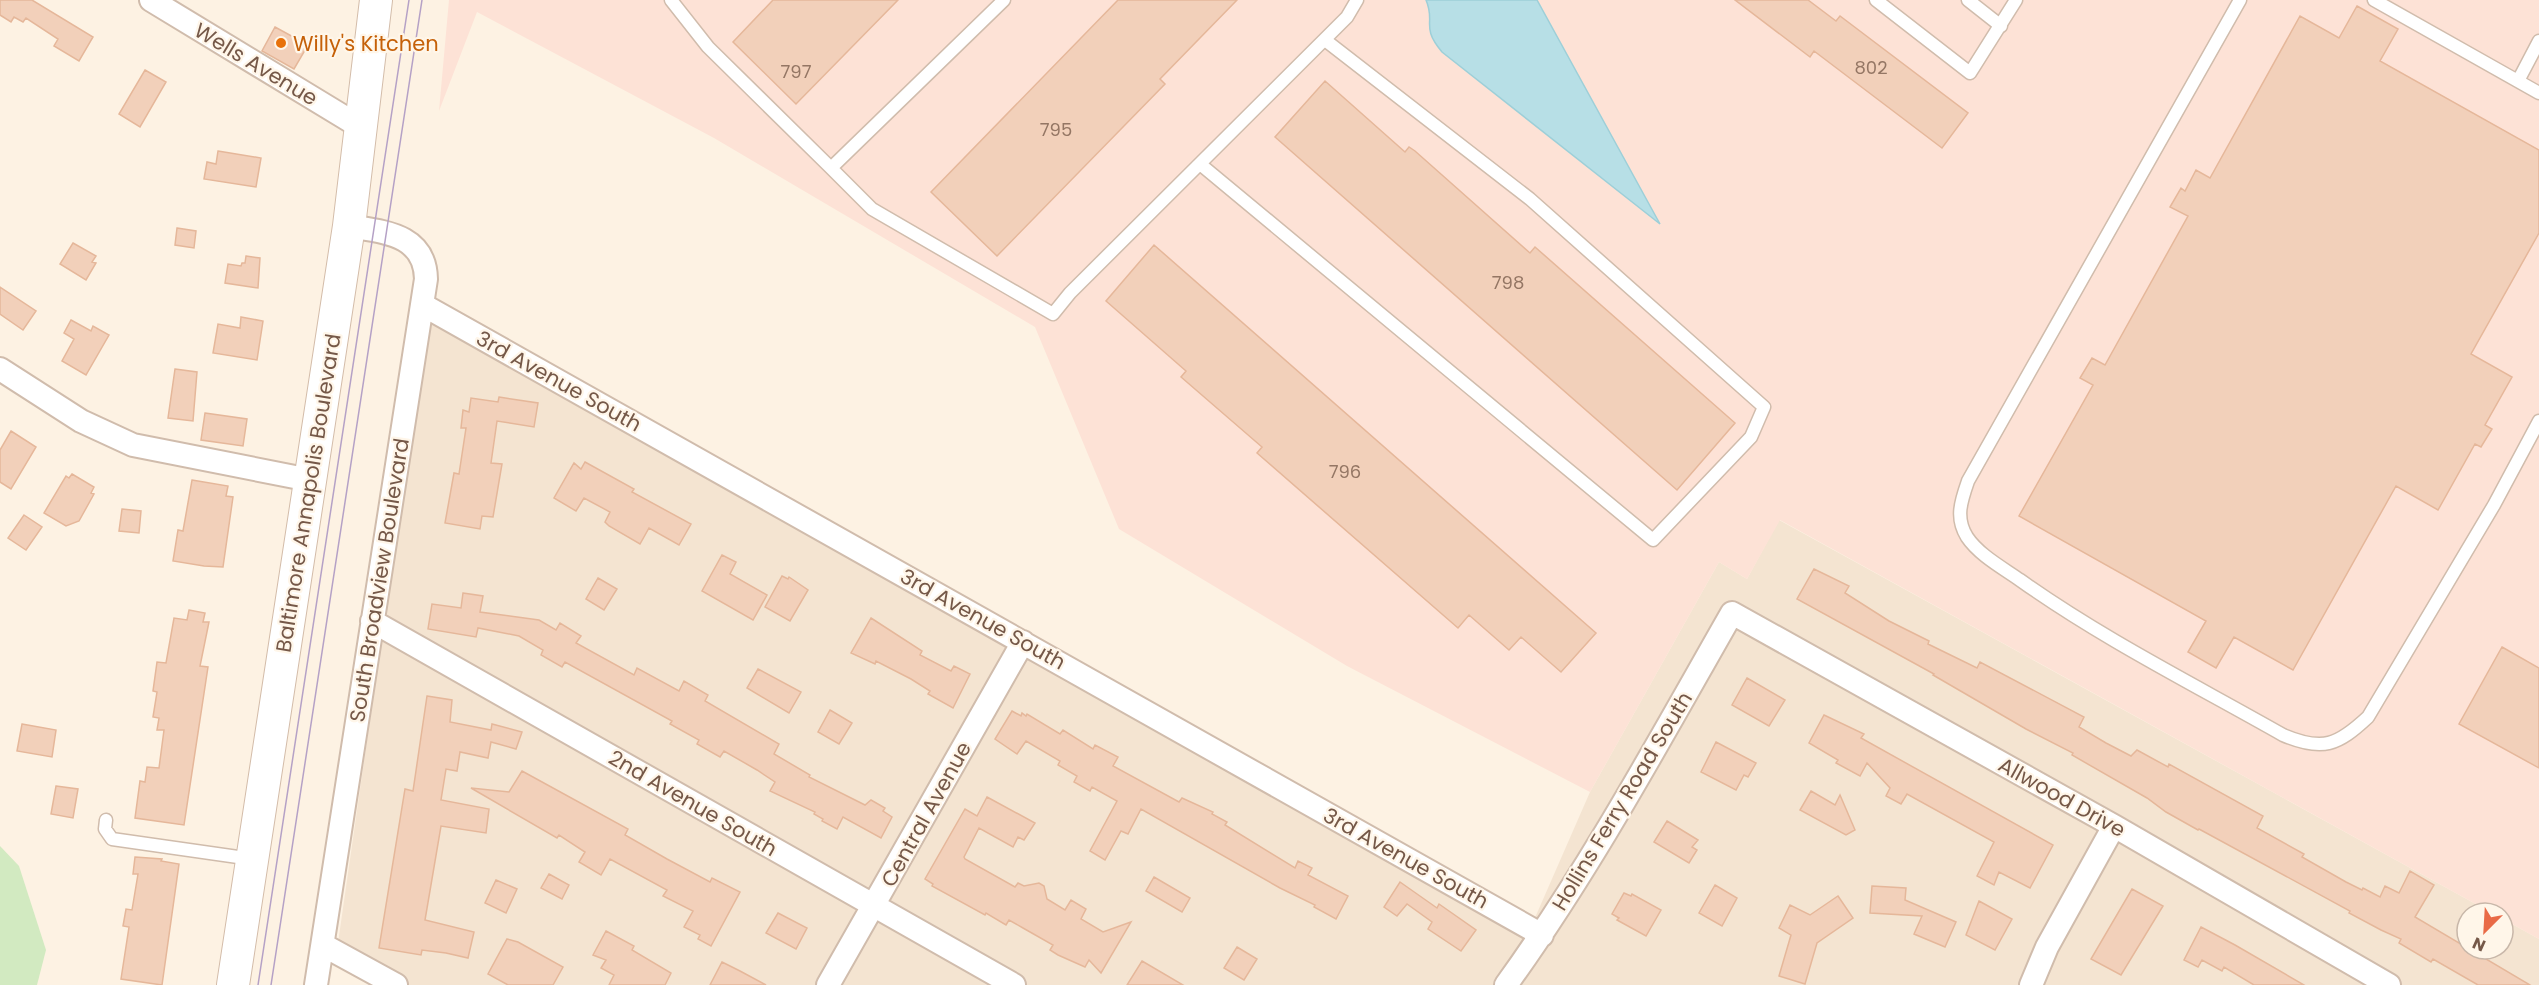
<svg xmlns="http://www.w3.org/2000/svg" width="2539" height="985" font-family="Poppins,sans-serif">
<rect width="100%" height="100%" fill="#fdf2e3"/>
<!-- residential -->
<path fill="#f4e4d1" d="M428 315 1527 936 1590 792 1719 562 1747 579 1779 520 2492 913H2467V949H2503V919L2539 939V985H386L336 957Z"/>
<!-- commercial -->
<path fill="#fde2d6" d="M449 0H2539V939L2503 919V913H2492L1780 520 1747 579 1719 562 1590 792 1347 666 1119 529 1035 327 714 138 477 12 439 111Z"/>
<!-- green -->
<path fill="#d2eac1" d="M0 846 19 866 46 950 37 985H0Z"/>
<!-- water -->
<path fill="#b7dfe6" stroke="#9dcfd8" stroke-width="1.5" d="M1426 0H1537L1660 224 1442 52C1420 26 1436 23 1426 0Z"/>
<!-- building -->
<path fill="#f2d0ba" stroke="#e5b79a" stroke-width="1.5" d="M0 0H32L93 37 79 61 54 46 58 39 26 18 23 22 14 17 11 22 0 15Z
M773 0H898L796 104 733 42Z
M1118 0H1237L1160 79 1165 84 997 256 931 192Z
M1735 0H1808L1836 21 1840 16 1968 113 1942 148 1814 51 1810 57Z
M2357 6 2398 29 2380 61 2539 150V233L2471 354 2512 377 2485 425 2492 429 2481 447 2475 444 2438 510 2396 486 2293 670 2234 637 2216 668 2188 652 2206 621 2019 516 2093 385 2080 378 2092 358 2105 365 2188 216 2170 207 2181 188 2185 191 2196 170 2210 178 2300 16 2339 38Z
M275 27 308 45 294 69 262 51Z
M145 70 166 82 140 127 119 114Z
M1325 81 1405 152 1409 147 1415 151 1530 253 1535 247 1735 423 1677 490 1275 137Z
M218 151 261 158 256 187 204 179 207 162 216 164Z
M177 228 196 231 194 248 175 245Z
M73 243 96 256 92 262 96 263 86 280 60 264Z
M1154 245 1596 633 1561 672 1521 637 1509 650 1469 615 1458 628 1257 453 1262 447 1181 377 1186 371 1106 301Z
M246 256 260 258 258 288 225 283 228 264 241 266 242 263H245Z
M0 287 36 311 23 330 0 314Z
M241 317 263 321 257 360 213 353 218 324 240 328Z
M71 320 91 331 93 326 109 335 86 375 62 361 74 339 64 333Z
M175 369 197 372 193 421 168 418Z
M499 397 538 403 534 427 497 421 491 463 502 464 493 517 482 516 480 529 445 523 454 473 459 474 466 428H461L463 410 469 412 471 398 498 402Z
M205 413 247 419 243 446 201 440Z
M11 431 36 447 11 489 0 482V450Z
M585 462 634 489 632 492 691 524 679 545 649 528 640 544 609 526 605 522 610 512 584 498 576 511 554 498 574 463 581 469Z
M72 474 94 487 91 493 94 494 79 521 66 526 44 513 66 476 69 478Z
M192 480 228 486 226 496 233 497 223 567 204 566 173 561 178 530 183 531Z
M122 509 141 511 139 533 119 531Z
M24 515 42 527 26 550 8 538Z
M722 555 736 562 730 574 767 595 753 620 702 591Z
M1814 569 1849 586 1845 593 1889 621 1929 641 1928 644 1977 668 1980 662 2084 717 2079 727 2106 743 2131 756 2137 750 2168 767 2169 764 2263 816 2257 828 2304 854 2302 857 2346 882 2362 890 2363 888 2380 897 2385 886 2399 893 2410 871 2434 885 2415 917 2530 985H2478L2433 959 2431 962 2399 943 2401 939 2381 930 2349 913 2350 911 2199 829 2198 830 2166 812 2147 798 2072 755 2073 753 2026 729 1933 675 1934 674 1797 599Z
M782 576 788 579 789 577 808 590 790 621 765 607Z
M598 578 617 589 604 610 586 599Z
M463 593 483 596 480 612 539 620 556 630 560 623 581 636 576 643 634 675 637 668 679 691 684 681 708 695 705 701 779 744 774 754 810 775 809 777 865 805 871 800 885 808 883 811 892 817 881 838 843 817 837 829 822 821 823 819 814 814 815 812 770 791 775 782 757 770 724 751 720 757 697 744 699 740 670 724 672 721 565 662 562 667 541 655 543 650 519 636 478 628 476 637 428 629 432 604 461 608Z
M189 610 205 613 203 622H209L200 666 208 667 184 825 135 818 140 781 145 782 147 767 159 768 164 730H157L159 718 153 717 157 692 153 691 157 662 166 663 174 618 187 620Z
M871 618 922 651 920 655 951 671 954 666 970 674 953 708 928 694 930 691 911 679 876 661 875 664 851 653Z
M2502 647 2539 668V768L2459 724Z
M758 669 801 692 789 713 747 688Z
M1747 678 1785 700 1769 726 1732 705Z
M427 696 452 700 450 722 491 730 492 724 522 732 516 749 491 742 488 758 460 752 457 771 446 769 441 800 489 809 486 833 441 826 425 920 474 932 468 958 446 953 422 950 421 955 379 948 405 789 413 791Z
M830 710 852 723 839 744 818 732Z
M1012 711 1021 716 1022 713 1026 716 1027 714 1060 734 1063 730 1093 749 1095 745 1118 757 1113 766 1179 802 1182 798 1213 812 1212 814 1227 822 1225 825 1295 868 1298 861 1312 868 1308 875 1348 896 1336 919 1314 907 1315 905 1280 888 1141 809 1128 834 1121 831 1105 860 1090 851 1117 801 1092 787 1090 791 1074 782 1077 776 1058 765 1060 761 1026 741 1017 754 995 739Z
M1824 715 1864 734 1861 738 2053 845 2030 888 1999 872 1994 885 1977 876 1994 842 1907 794 1901 804 1886 796 1890 788 1867 763 1860 776 1836 763 1838 760 1809 743Z
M22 724 56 730 52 757 17 751Z
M1716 742 1756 763 1748 777 1744 775 1736 790 1701 772Z
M522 771 628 829 625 835 667 859 710 882 712 878 740 892 711 946 698 939 700 935 684 927 693 911 663 896 667 890 610 859 601 875 579 862 585 852 559 835 557 838 471 788 509 792Z
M56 786 78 789 73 818 51 814Z
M1811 791 1835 805 1840 795 1855 830 1846 835 1800 810Z
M987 797 1035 823 1024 840 1018 837 1013 847 979 828 964 857 965 859 1015 887 1018 883 1024 886 1039 883 1044 886 1047 899 1065 910 1071 900 1086 909 1081 919 1103 932 1131 922 1101 973 1089 960 1085 967 1058 955 1050 950 1053 945 1023 928 1009 920 1006 925 986 913 985 915 932 886 933 884 925 879 965 809 977 816Z
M1667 821 1698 840 1692 847 1697 850 1689 863 1654 842Z
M135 857 162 859 161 861 179 864 162 985 121 979 129 927 123 926 126 909 132 910 138 874H133Z
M549 874 569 885 562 899 541 888Z
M1154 877 1190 898 1182 912 1146 891Z
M496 880 517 889 506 913 485 903Z
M1400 882 1437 908 1439 904 1476 930 1461 951 1428 929 1432 922 1407 904 1397 916 1384 907Z
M1715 885 1737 898 1722 926 1699 913Z
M1872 886 1906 888 1905 900 1956 922 1945 947 1914 934 1922 916 1870 913Z
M2132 889 2163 906 2121 975 2091 959Z
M1624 893 1631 896 1632 894 1661 910 1646 936 1617 920 1619 918 1612 914Z
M1838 896 1853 918 1817 943 1805 984 1779 976 1791 935 1779 928 1790 905 1810 915Z
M1979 901 2012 919 1995 950 1966 935Z
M778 913 807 928 796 949 766 933Z
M2201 927 2235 945 2304 985H2254L2224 967 2222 971 2202 960 2198 967 2184 960Z
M606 931 634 946 632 950 671 973 665 985H609L614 975 601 968 606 960 593 955Z
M507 939 518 942 563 967 553 985H508L488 974Z
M1237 947 1257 959 1244 980 1224 968Z
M1142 961 1183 985H1127Z
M722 962 740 971 766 985H710Z"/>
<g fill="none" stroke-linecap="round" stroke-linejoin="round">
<defs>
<path id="lane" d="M671 0 708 47 831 168 1004 0
M1876 0 1970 73 2016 0
M1968 0 2001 26
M2240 0 1968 481C1961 501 1955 518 1967 537 1979 555 2003 568 2020 580 2103 639 2195 685 2283 735 2323 752 2338 745 2368 717L2494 505 2539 421
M2374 0 2539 93
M2518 81 2539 41
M1200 164 1653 540 1751 437 1764 407 1530 199 1325 40
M831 168 872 209 1053 314 1070 293 1347 17 1357 0
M106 820 105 829 112 839 252 859"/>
<path id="street" d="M151 0 362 128
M423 305 1542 935
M0 369 81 421 133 445 310 480
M372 621 1014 985
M323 945 396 985
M316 985 426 279C425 234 384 232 349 226
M828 985 1023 642
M1506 985C1591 867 1660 739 1732 613L2114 826 2389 985
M2031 985 2047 947 2114 826"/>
<path id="secondary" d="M233 985 349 226 376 0"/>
</defs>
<!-- lane casing -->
<use href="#lane" stroke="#d0bcac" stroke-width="15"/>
<!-- street casing -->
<use href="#street" stroke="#d0bcac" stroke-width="26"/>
<!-- secondary casing -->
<use href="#secondary" stroke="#d3bca9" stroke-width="34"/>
<!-- lane -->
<use href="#lane" stroke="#fff" stroke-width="12"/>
<!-- street -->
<use href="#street" stroke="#fff" stroke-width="22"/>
<!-- secondary -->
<use href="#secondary" stroke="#fff" stroke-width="32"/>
<!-- tram -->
<path stroke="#b5a1c6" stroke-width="1.5" d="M258 985 409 0
M271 985 422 0"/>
</g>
<!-- markers -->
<circle fill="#e8710a" stroke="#fff6e9" stroke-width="2" cx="281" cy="43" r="6"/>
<g text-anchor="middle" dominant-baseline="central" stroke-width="4.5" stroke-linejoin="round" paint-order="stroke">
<!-- number labels -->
<g font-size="18" fill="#947664">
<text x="1871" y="67">802</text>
<text x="796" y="71">797</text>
<text x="1056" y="129">795</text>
<text x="1508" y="282">798</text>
<text x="1345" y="471">796</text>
</g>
<!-- food labels -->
<g font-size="21" fill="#c56008" stroke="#fff6e9" text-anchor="start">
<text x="293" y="43">Willy's Kitchen</text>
</g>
<!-- street labels -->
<g font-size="21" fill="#755848" stroke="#fff6e9">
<text transform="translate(256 64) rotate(31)">Wells Avenue</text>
<text transform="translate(559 381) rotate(29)">3rd Avenue South</text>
<text transform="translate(308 493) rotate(-81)">Baltimore Annapolis Boulevard</text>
<text transform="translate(379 580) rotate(-81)">South Broadview Boulevard</text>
<text transform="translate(983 619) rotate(29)">3rd Avenue South</text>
<text transform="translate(2062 797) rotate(29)">Allwood Drive</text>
<text transform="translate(1622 801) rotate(-59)">Hollins Ferry Road South</text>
<text transform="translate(693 803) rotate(30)">2nd Avenue South</text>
<text transform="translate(926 814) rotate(-61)">Central Avenue</text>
<text transform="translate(1406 858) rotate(29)">3rd Avenue South</text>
</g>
</g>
<!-- north arrow -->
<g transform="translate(2485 931) rotate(204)"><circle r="28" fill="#fff6e9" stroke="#c8b7a9" stroke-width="1.5"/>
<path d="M0-4.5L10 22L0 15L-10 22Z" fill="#e96a46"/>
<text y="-9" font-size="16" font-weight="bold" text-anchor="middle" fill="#755848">N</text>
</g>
</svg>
